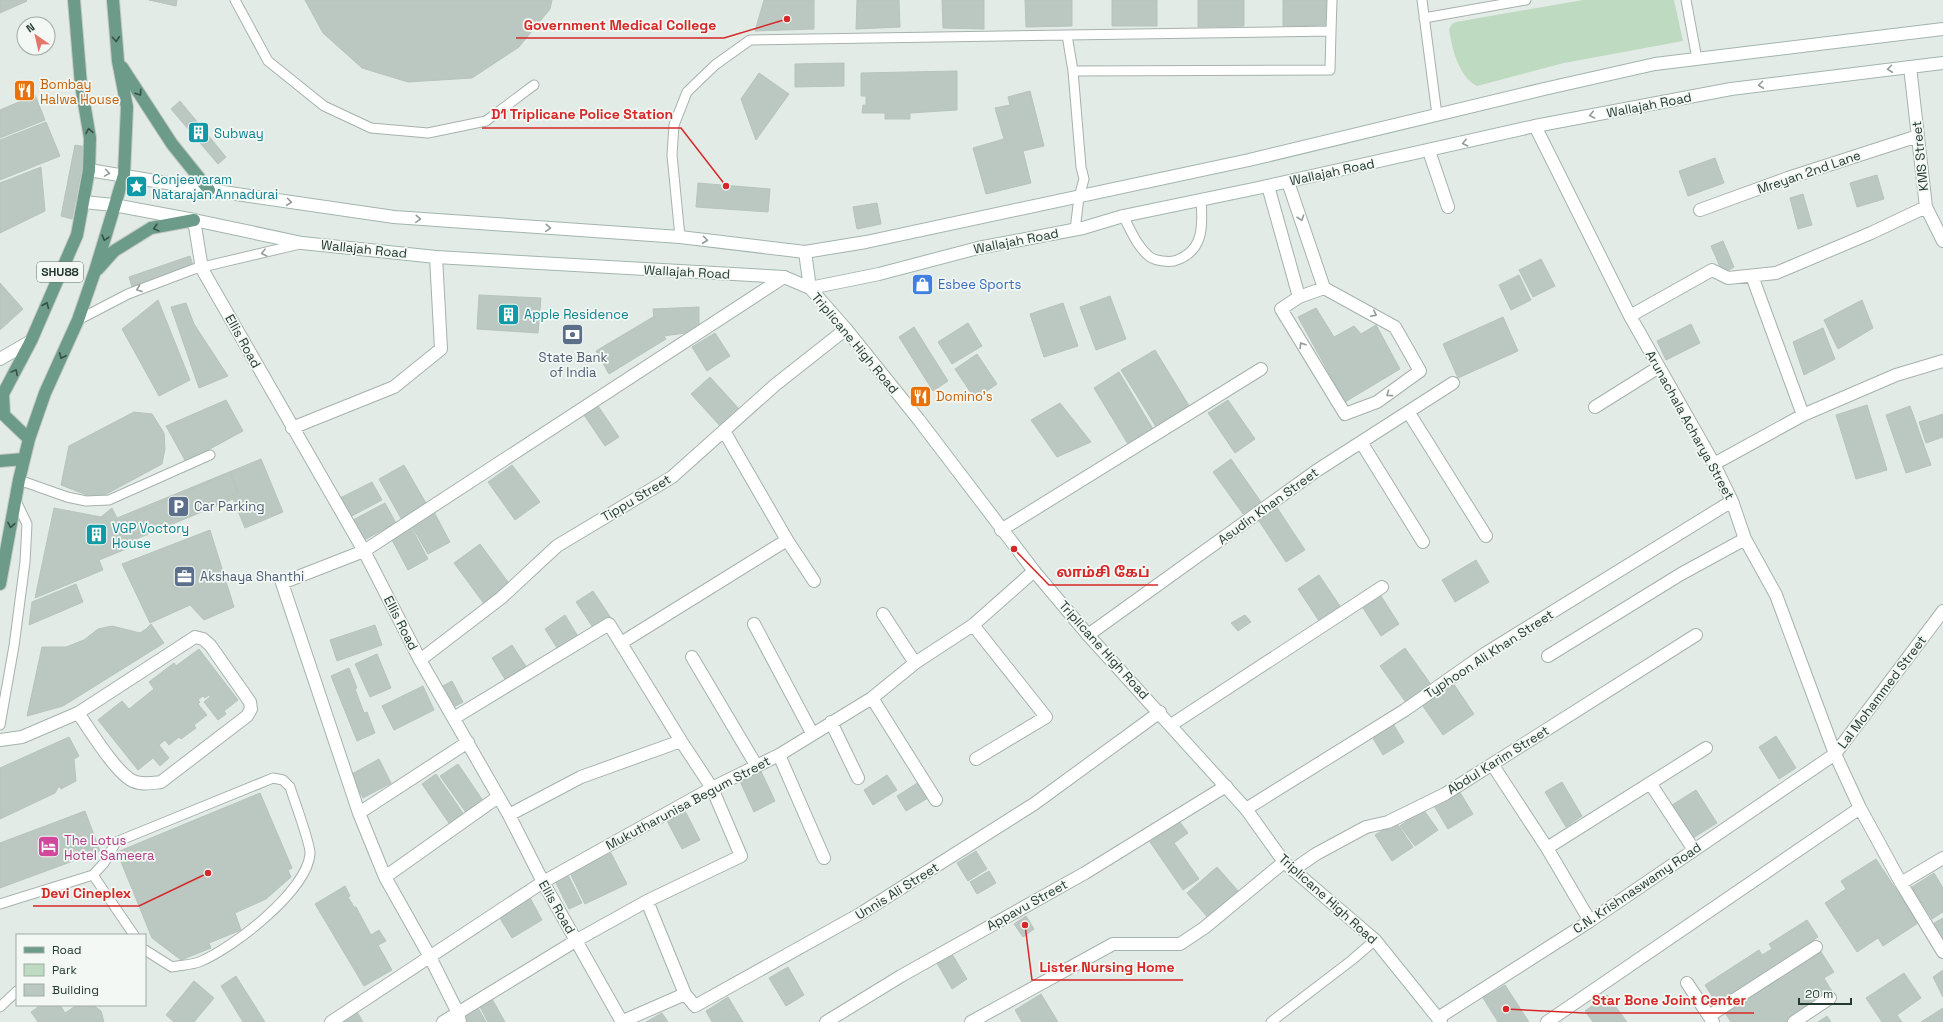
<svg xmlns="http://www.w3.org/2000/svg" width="1943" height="1022" font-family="'Space Grotesk','Noto Sans Tamil',sans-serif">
<rect width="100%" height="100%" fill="#e3ebe6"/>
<!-- green -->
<path fill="#bedac1" d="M1583 0H1674L1683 41 1564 63 1477 86C1458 76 1452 48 1449 29L1452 24 1456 22Z"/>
<!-- building -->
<path fill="#bbc8c2" stroke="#b6c4bc" d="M0 0H26L27 1 0 13Z
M149 0H177L176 6Z
M305 0H552L550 9 519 47 472 78 408 82 362 68 323 33Z
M764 0H814V29L755 31Z
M857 0H899L900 27 856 29Z
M942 0H984V29L943 28Z
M1025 0H1072V26L1026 27Z
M1112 0H1157V26H1112Z
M1198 0H1244V26L1198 27Z
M1283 0H1328L1329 25 1283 26Z
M844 63V86L795 87V64Z
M957 71V110L910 113V119H885V113H862L863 105H866V96H861V73Z
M759 73 789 94 756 140 741 99Z
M1030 91 1044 146 1023 151 1031 183 986 194 973 148 1004 139 995 108 1010 105 1008 97Z
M35 95 45 120 0 138V110Z
M180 101 226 157 218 164 171 109Z
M46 122 60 156 0 180V140Z
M75 145 86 147 72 219 61 216Z
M1715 158 1724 183 1688 196 1679 171Z
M41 167 45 211 0 233V183Z
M1877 175 1884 199 1857 207 1850 183Z
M698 183 770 189 768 212 696 207Z
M1803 194 1812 225 1798 229 1790 198Z
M877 203 881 224 857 229 853 207Z
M1723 241 1734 267 1729 270 1720 267 1711 246Z
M190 256 193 265 132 287 129 277Z
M1541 259 1555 286 1533 297 1519 270Z
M1519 275 1531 300 1511 310 1499 285Z
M0 283 23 309 0 330Z
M479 295 541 298 538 333 477 329Z
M1110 296 1126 339 1096 350 1080 307Z
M158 300 190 380 159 396 122 329Z
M1862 300 1873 328 1838 349 1824 320Z
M186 303 194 324 228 376 199 388 171 307Z
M1063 303 1078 346 1044 357 1030 314Z
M699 307V331L664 336 666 339 609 374 596 351 653 317 654 318 653 309Z
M1316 308 1334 337 1354 326 1361 334 1376 325 1400 369 1345 402 1298 317Z
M1503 317 1518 351 1458 378 1443 344Z
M968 323 982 346 952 364 938 342Z
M1691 324 1700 343 1666 360 1657 341Z
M914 327 948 381 933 391 899 337Z
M1823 328 1835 359 1804 375 1793 342Z
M715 333 730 356 707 371 692 347Z
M1155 350 1191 409 1158 430 1121 370Z
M977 354 997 384 975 399 955 369Z
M1119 372 1156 434 1131 449 1094 388Z
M710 377 740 410 721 427 691 394Z
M226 400 243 431 186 462 166 426Z
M1228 400 1255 439 1235 453 1208 413Z
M1060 403 1091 442 1057 457 1031 420Z
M1867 405 1887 470 1856 479 1836 415Z
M598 406 619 437 605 446 584 415Z
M1910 406 1931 465 1906 473 1886 415Z
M134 412 152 414 164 433 165 449 162 464 97 499 61 485 69 446Z
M1943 414V437L1926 443 1919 422Z
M261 459 283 512 245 528 233 499 129 542 131 547 99 560 103 570 35 598 54 508 101 517 112 508 117 518Z
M1231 459 1261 502 1243 514 1213 472Z
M404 465 427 505 402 520 379 479Z
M512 465 540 502 515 520 488 482Z
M230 472 238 493 131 536 124 520Z
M372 482 382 500 350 517 340 498Z
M385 503 396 523 364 540 353 520Z
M1276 506 1305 550 1286 562 1257 518Z
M434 512 450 542 428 554 411 525Z
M411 527 428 559 408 570 391 538Z
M210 530 234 607 204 620 190 605 150 623 122 564Z
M480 544 511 586 485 605 454 563Z
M1476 560 1489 582 1455 602 1442 580Z
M1319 575 1342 609 1321 624 1298 589Z
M76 584 83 602 29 625 32 602Z
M593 591 611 618 594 629 576 602Z
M1381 596 1399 624 1381 636 1363 608Z
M565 615 579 638 559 651 545 629Z
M1245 615 1251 622 1238 631 1231 623Z
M151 624 164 643 63 706 27 716 42 647H66L84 640 98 629 112 626 140 633 146 629Z
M375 625 382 645 337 661 330 640Z
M512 645 527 668 506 681 492 658Z
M1405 648 1432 686 1407 704 1380 666Z
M199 649 238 700 224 711 226 714 218 720 204 702 210 697 209 695 205 698 203 696 198 700 200 702 198 704 207 715 194 725 196 728 181 739 179 737 169 745 165 740 159 745 169 758 160 766 153 758 138 770 98 720 122 701 129 709 154 689 149 682 174 663 176 666Z
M377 654 391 688 370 697 355 664Z
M349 668 357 688 355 689 364 713 367 712 375 733 357 741 331 676Z
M1451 680 1474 714 1443 735 1420 702Z
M452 681 463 702 452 708 441 687Z
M423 686 434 710 394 730 382 706Z
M1392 722 1404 742 1383 755 1371 735Z
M1776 736 1796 768 1779 779 1759 747Z
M69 737 79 756 74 759 76 781 61 789 59 786 55 793 0 819V768Z
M379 759 391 783 363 798 350 775Z
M458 764 484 802 467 814 440 776Z
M759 767 775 801 754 812 738 777Z
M436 774 465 816 451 826 422 784Z
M887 775 897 790 873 805 864 790Z
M919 782 928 798 906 811 897 796Z
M1562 782 1582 816 1566 827 1545 792Z
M1458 789 1473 814 1448 829 1433 804Z
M1696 790 1717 823 1693 838 1672 805Z
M260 793 292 868 288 870 291 877 266 899 235 913 241 930 209 943 211 948 181 960 152 938 117 852Z
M684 809 700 840 682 849 666 819Z
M1423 809 1438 830 1415 846 1400 826Z
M85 811 100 851 0 888V843Z
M1179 821 1188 833 1174 843 1199 879 1183 890 1150 842Z
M1396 822 1413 847 1392 861 1375 835Z
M976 851 987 869 968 881 957 863Z
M611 853 627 884 585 904 570 873Z
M1876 859 1918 923 1883 946 1878 938 1857 952 1825 903 1846 889 1841 881Z
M1217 867 1240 893 1209 919 1187 893Z
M989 871 996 883 977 894 970 882Z
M1934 873 1943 888V912L1932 919 1912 887Z
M568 875 582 903 569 909 555 881Z
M345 886 350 896 348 897 354 907H356L371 935 379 930 386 941 378 945 392 970 364 986 315 904Z
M529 896 542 920 512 938 498 915Z
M1026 916 1034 929 1023 937 1014 924Z
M1943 918V940L1934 923Z
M1807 920 1818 937 1812 941 1814 944 1718 1006 1705 985 1759 950 1762 955 1772 949 1769 944Z
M1821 952 1834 972 1824 978 1833 993 1787 1022H1731L1725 1013Z
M952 954 967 979 952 989 937 963Z
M788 967 804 995 786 1006 769 978Z
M1943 970V997L1933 977Z
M1904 973 1921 998 1897 1015 1902 1022H1882L1866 998Z
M236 976 265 1022H243L221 986Z
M194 981 214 998 194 1022H174L166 1015Z
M1505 985 1529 1022H1498L1483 998Z
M1041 994 1058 1022H1022L1015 1010Z
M1607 995 1627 1022H1593L1585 1011Z
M491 997 505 1022H488L479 1005Z
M728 997 743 1022H712L706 1011Z
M41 1005H60L65 1013 77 1005H93L101 1011 104 1022H38L31 1012Z
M477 1006 486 1022H467L463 1015Z
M1943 1008V1022H1921Z
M356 1010 363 1022H337Z
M662 1013 668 1022H646Z
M1827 1016 1831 1022H1818Z"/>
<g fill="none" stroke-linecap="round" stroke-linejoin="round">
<defs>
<path id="lane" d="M235 0 268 61 324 106 371 128 428 133 486 121 534 85
M1422 0 1437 115
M1686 0 1697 59
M1424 18 1526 0
M1331 31 1332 0
M1073 71 1330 70 1331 31 1067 35 1073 71 1081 167 1084 179 1079 197 1075 230
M1123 216C1131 230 1137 247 1150 257 1156 261 1168 262 1174 261 1204 252 1203 226 1201 200
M680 237 672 155 674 125 687 92 715 65 750 40 1067 35
M78 320 128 294 194 269 300 244
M19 480 67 497 86 501 109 500 210 455
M0 725 14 646 25 562 27 524 15 499
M93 875 134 935
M0 904 93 875 104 863 116 842 273 778 283 780 290 787C294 800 311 845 310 854 307 891 232 949 199 962 191 965 180 965 172 967L145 950
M0 1007 17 991
M1271 1022 1352 960 1375 940"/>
<path id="street" d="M1910 67 1926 207 1943 241
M1535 126 1630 316 1714 464 1732 501 1745 539 1776 595 1835 754 1860 808 1901 883 1943 952
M1429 151 1448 207
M1288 182 1324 288 1395 327 1420 371 1377 402 1345 414 1281 309 1299 297 1324 288
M1268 186 1299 297
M1700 210 1788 178 1918 136
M194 220 202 269 364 551 420 660 509 815 543 882 622 1022
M1752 276 1803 415
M1630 316 1712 270 1728 278 1776 273 1871 233 1926 207
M1595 407 1659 367
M1409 413 1486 536
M292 428 394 387 441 349 436 257
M724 431 787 540 814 581
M1361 442 1423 542
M1714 464 1803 415 1896 375 1943 361
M1001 530 1261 369
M883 614 915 663
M754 624 812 733
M973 625 1046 717 976 759
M1088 635 1316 471 1453 383
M621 643 787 540
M1548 656 1681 574 1745 539
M692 657 756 765
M420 660 501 598 557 546 672 477 775 385 846 329
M872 698 936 800
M831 722 858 778
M1171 725 1382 587
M0 740 22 737 78 713 195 637 203 639 210 645 250 702 251 709 247 716 161 782C152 783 142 785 133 781 116 773 90 730 78 713
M779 755 824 858
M1492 764 1547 848 1590 921
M1650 783 1694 850
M1246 809 1405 710 1486 653 1732 501
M359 813 468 742
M509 815 581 777 681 741
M1547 848 1706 748
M1293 870 1316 854 1366 827 1388 822 1445 794 1696 635
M385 877 498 797
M1901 883 1943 858
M647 901 685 994
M1687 983 1713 1022
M1709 1016 1816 947
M1438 1018 1590 921 1835 754 1943 611
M331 1022 543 882 712 788 779 755 872 698 915 663 973 625 1034 571
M443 1022 577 940 647 901 741 856 712 788 681 741 609 624 454 718
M460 1022 458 1013 430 957 385 877 359 813 282 583 364 551 784 277
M621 1022 685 994 695 1006 860 914 1034 804 1160 712
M826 1022 901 976 1085 873 1226 786
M971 1022 1113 944H1180L1204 928 1284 862
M1547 1022 1860 808
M1794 1022 1830 998"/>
<path id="secondary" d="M89 170 209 190 394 217 680 237 805 252 866 242 1249 160 1544 89 1655 64 1943 29
M83 202 114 205 194 220 302 243 436 257 784 277 810 288 879 274 978 248 1083 228 1123 216 1258 188 1535 126 1731 89 1943 63
M805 252 810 288 846 329 919 420 1034 571 1088 635 1246 809 1284 862 1375 940 1441 1022
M0 359 31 341"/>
<path id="primary" d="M122 67 172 144 209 190
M98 269 114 251 151 228 194 220
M29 439 4 415 3 394 31 341 77 235 89 170 90 138 81 85 74 0
M0 461 24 459
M0 584 19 480 29 439 45 393 78 320 95 271 124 175 127 107 118 61 113 0"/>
</defs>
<!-- lane casing -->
<use href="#lane" stroke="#a6b2ac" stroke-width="11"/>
<!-- street casing -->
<use href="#street" stroke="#a6b2ac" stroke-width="14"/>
<!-- secondary casing -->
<use href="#secondary" stroke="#a2b5ac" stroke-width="14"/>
<!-- primary casing -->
<use href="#primary" stroke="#c2c8c5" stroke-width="14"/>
<!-- lane -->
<use href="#lane" stroke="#fff" stroke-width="9"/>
<!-- street -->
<use href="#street" stroke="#fff" stroke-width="12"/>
<!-- secondary -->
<use href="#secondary" stroke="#fff" stroke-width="12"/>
<!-- primary -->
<use href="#primary" stroke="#6c9b89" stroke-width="12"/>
</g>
<!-- one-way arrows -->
<defs><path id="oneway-chevron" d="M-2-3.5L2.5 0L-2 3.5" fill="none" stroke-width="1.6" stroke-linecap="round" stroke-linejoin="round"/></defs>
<g stroke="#365247">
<use href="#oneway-chevron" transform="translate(116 39) rotate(85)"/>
<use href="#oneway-chevron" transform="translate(139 93) rotate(57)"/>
<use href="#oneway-chevron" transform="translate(89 131) rotate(-100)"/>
<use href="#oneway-chevron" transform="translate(156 228) rotate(165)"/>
<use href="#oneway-chevron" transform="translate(105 238) rotate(106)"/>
<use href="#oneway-chevron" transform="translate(46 305) rotate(-67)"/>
<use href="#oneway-chevron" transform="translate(62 356) rotate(115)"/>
<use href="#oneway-chevron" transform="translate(15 372) rotate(-62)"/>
<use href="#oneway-chevron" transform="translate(11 525) rotate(100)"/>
</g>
<g stroke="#929c98">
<use href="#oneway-chevron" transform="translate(1890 69) rotate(173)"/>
<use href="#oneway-chevron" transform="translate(1761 85) rotate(173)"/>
<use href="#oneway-chevron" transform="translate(1592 115) rotate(169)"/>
<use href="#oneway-chevron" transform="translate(1465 143) rotate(167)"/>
<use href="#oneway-chevron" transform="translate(107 173) rotate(9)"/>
<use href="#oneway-chevron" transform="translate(289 202) rotate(8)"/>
<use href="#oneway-chevron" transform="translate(1301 218) rotate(71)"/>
<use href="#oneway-chevron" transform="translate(418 219) rotate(4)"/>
<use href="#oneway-chevron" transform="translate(548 228) rotate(4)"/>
<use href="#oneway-chevron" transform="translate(705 240) rotate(7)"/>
<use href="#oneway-chevron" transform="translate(264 253) rotate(166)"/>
<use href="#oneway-chevron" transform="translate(139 289) rotate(160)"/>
<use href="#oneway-chevron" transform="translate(1374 314) rotate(27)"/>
<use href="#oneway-chevron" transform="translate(1302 345) rotate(-122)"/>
<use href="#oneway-chevron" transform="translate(1389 394) rotate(144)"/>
</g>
<!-- icons -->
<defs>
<symbol id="restaurant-square" viewBox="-11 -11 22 22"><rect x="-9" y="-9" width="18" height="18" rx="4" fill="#e8710a" stroke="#f3f8f4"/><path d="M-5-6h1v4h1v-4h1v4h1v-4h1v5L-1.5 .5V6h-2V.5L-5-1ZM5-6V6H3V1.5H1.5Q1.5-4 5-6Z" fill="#fff"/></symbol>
<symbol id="building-square" viewBox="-11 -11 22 22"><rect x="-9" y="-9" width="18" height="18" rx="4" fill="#0f9aa8" stroke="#f3f8f4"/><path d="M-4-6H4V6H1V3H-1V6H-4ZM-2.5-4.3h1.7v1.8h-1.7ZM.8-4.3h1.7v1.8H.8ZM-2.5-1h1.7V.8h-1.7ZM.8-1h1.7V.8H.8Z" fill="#fff"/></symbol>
<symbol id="sight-square" viewBox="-11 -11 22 22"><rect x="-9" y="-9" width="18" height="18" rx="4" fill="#0f9aa8" stroke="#f3f8f4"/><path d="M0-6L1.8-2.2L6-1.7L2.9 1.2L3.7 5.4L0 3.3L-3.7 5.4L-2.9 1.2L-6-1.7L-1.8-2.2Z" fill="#fff"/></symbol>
<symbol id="shop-square" viewBox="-11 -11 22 22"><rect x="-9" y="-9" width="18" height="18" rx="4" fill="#3f7fe0" stroke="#f3f8f4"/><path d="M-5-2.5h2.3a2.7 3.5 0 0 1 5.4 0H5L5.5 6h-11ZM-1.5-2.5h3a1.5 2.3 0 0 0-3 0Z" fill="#fff"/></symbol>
<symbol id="bank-square" viewBox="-11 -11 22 22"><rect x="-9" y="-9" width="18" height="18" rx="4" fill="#5c6f8a" stroke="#f3f8f4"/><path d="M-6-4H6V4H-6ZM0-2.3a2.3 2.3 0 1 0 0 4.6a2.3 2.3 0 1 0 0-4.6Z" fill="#fff"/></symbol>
<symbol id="parking-square" viewBox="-11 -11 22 22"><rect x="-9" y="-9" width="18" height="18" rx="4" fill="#5c6f8a" stroke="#f3f8f4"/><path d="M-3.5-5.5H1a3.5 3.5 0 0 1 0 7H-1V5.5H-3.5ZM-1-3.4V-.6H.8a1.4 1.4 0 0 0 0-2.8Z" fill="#fff"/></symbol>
<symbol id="office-square" viewBox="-11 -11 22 22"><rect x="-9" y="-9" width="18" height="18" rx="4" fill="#5c6f8a" stroke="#f3f8f4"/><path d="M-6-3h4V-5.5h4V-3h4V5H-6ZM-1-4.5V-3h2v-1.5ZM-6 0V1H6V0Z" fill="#fff"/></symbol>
<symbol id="hotel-square" viewBox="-11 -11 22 22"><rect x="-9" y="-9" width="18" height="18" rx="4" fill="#d1479c" stroke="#f3f8f4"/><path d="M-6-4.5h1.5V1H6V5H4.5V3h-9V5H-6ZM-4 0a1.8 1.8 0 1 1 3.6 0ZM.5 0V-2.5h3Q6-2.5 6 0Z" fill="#fff"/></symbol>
</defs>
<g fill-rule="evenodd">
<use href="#restaurant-square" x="12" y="78" width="25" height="25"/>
<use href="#building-square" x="186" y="120" width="25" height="25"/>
<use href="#sight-square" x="124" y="174" width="25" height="25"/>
<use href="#shop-square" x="910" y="272" width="25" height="25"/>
<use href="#building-square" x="496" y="302" width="25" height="25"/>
<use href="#bank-square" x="560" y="322" width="25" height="25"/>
<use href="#restaurant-square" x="908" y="384" width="25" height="25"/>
<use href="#parking-square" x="166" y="494" width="25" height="25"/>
<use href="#building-square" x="84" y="522" width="25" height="25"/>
<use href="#office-square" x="172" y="564" width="25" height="25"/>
<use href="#hotel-square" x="36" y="834" width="25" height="25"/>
</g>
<g text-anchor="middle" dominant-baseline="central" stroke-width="3.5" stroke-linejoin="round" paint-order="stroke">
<!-- shield labels -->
<rect fill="#f3f8f4" stroke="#62736c" stroke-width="1" x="37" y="262" width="46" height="20" rx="3"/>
<g font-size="12" font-weight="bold" fill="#243a31">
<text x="60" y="272">SHU88</text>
</g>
<!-- food labels -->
<g font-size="13" fill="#c56008" stroke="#f3f8f4" text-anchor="start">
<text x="40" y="84">Bombay<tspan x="40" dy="15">Halwa House</tspan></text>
<text x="936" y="396">Domino's</text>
</g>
<!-- street labels -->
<g font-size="13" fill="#243a31" stroke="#f3f8f4">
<text transform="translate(1649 105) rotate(-11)">Wallajah Road</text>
<text transform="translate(1920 156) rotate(-96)">KMS Street</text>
<text transform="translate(1332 172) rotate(-12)">Wallajah Road</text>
<text transform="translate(1809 172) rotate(-19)">Mreyan 2nd Lane</text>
<text transform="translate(1016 241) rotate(-11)">Wallajah Road</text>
<text transform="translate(364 249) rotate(6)">Wallajah Road</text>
<text transform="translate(687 272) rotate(3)">Wallajah Road</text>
<text transform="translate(243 341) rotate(61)">Ellis Road</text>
<text transform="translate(855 343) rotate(50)">Triplicane High Road</text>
<text transform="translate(1690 425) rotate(61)">Arunachala Acharya Street</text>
<text transform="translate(636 498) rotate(-31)">Tippu Street</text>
<text transform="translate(1268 506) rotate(-36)">Asudin Khan Street</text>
<text transform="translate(401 623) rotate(63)">Ellis Road</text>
<text transform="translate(1104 650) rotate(48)">Triplicane High Road</text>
<text transform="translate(1489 654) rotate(-33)">Typhoon Ali Khan Street</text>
<text transform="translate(1882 692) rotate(-53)">Lal Mohammed Street</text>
<text transform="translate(1498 760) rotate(-32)">Abdul Karim Street</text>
<text transform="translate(688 803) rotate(-28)">Mukutharunisa Begum Street</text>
<text transform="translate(1637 888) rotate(-34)">C.N. Krishnaswamy Road</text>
<text transform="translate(897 891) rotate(-32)">Unnis Ali Street</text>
<text transform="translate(1328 899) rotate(42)">Triplicane High Road</text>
<text transform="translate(1027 905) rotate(-29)">Appavu Street</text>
<text transform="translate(557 907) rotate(60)">Ellis Road</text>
</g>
<!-- culture labels -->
<g font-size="13" fill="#0d838f" stroke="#f3f8f4" text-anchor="start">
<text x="214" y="133">Subway</text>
<text x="152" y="179">Conjeevaram<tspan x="152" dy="15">Natarajan Annadurai</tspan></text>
<text x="524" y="314">Apple Residence</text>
<text x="112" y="528">VGP Voctory<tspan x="112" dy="15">House</tspan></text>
</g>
<!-- shop labels -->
<g font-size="13" fill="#366cbe" stroke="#f3f8f4" text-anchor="start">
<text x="938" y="284">Esbee Sports</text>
</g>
<!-- service labels -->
<g font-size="13" fill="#4e5e75" stroke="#f3f8f4" text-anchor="start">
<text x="573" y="357" text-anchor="middle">State Bank<tspan x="573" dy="15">of India</tspan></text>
<text x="194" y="506">Car Parking</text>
<text x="200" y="576">Akshaya Shanthi</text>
</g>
<!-- hotel labels -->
<g font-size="13" fill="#b23c85" stroke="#f3f8f4" text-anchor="start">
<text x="64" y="840">The Lotus<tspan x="64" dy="15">Hotel Sameera</tspan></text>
</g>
</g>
<!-- callouts -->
<path fill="none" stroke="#d62828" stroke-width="1.5" d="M787 19L724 38H516M726 186L681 128H482M1014 549L1049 585H1158M208 873L139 906H33M1025 925L1032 980H1183M1506 1009L1584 1013H1754"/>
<g fill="#d62828" stroke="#f3f8f4" stroke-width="1.5">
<circle cx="787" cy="19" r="4"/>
<circle cx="726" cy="186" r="4"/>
<circle cx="1014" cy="549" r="4"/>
<circle cx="208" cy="873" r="4"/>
<circle cx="1025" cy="925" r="4"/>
<circle cx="1506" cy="1009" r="4"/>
</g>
<g font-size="14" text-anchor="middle" font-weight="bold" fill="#d62828" stroke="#f3f8f4" stroke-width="3.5" stroke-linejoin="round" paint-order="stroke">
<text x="620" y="30">Government Medical College</text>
<text x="582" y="119">D1 Triplicane Police Station</text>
<text x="1103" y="577">லாம்சி கேப்</text>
<text x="86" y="898">Devi Cineplex</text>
<text x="1107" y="972">Lister Nursing Home</text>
<text x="1669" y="1005">Star Bone Joint Center</text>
</g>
<!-- legend -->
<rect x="16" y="934" width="130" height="72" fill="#f3f8f4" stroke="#a0aca6"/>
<rect x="24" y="947" width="20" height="6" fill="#6c9b89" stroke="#a0aca6"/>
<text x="52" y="954" font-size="12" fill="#243a31">Road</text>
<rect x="24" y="964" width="20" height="12" fill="#bedac1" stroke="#a0aca6"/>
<text x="52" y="974" font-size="12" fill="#243a31">Park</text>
<rect x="24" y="984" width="20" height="12" fill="#bbc8c2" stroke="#a0aca6"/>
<text x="52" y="994" font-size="12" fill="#243a31">Building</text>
<!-- north arrow -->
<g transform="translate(36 36) rotate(326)"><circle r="19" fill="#f3f8f4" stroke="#a0aca6"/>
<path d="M0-3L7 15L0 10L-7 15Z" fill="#e27669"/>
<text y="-6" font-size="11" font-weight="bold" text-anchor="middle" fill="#243a31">N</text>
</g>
<!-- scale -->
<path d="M1799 998v6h52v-6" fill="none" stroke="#243a31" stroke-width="2"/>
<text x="1805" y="998" font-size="12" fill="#243a31" stroke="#f3f8f4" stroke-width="3" paint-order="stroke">20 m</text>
</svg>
